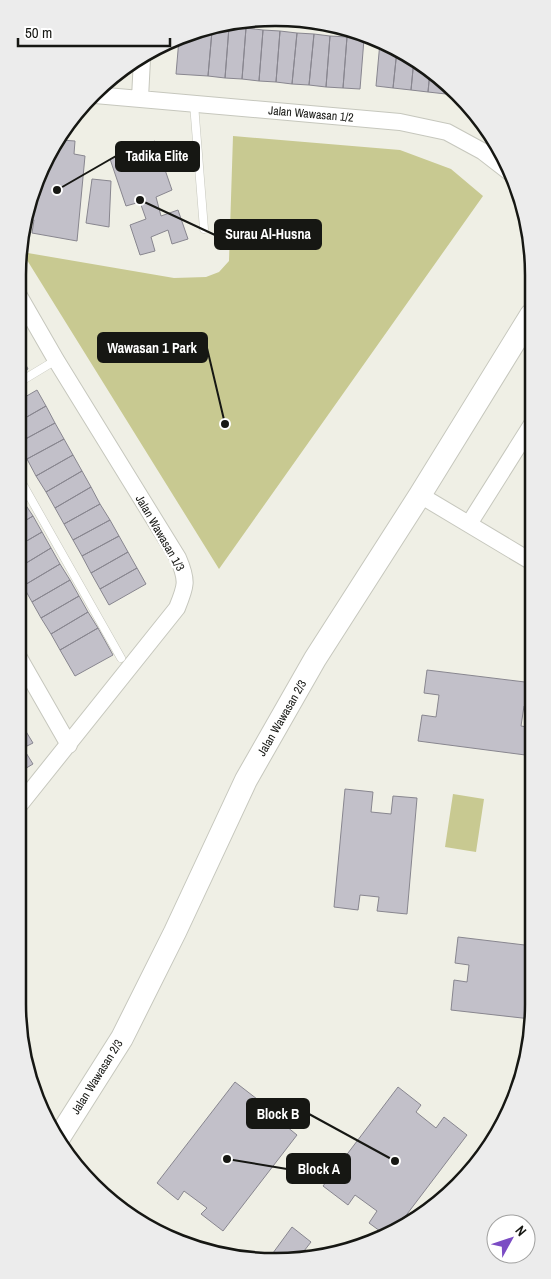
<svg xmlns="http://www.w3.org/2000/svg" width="551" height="1279" font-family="'Archivo Narrow',sans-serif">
<rect width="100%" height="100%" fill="#efefe5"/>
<!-- green -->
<path fill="#c8c991" d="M233 136 400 150 451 169 483 196 219 569 22 252 174 278 206 277 219 272 229 261Z
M453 794 484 799 476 852 445 847Z"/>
<!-- building -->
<path fill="#c2c0c9" stroke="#88868f" d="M227 27H229L225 78 208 76 212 31Z
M229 27 246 28 242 79 225 78Z
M246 28 263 30 259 81 242 79Z
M263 30 280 31 276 82 259 81Z
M212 31 208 76 176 74 179 39Z
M280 31 297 33 292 84 276 82Z
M297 33 314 34 309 85 292 84Z
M314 34 330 36 326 87 309 85Z
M330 36 347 37 343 88 326 87Z
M347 37 364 39 360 89 343 88Z
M380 42 397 50 393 88 376 86Z
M397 50 414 59 411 90 393 88Z
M414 59 430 71 428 92 411 90Z
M430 71 447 86 446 94 428 92Z
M447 86 457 95 446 94Z
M61 140 75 141 74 154 85 156 77 241 32 233 34 220H27L31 192 34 188H40L42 174Z
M155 141 172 190 156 197 161 216 178 210 188 239 172 244 168 230 151 237 155 251 140 255 130 225 146 219 140 202 126 206 110 159Z
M92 179 111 181 109 227 86 223Z
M19 352 28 369 18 375V353Z
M37 390 46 406 18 422V401Z
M46 406 55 423 18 443V422Z
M55 423 64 439 27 459 18 443Z
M64 439 73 455 36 476 27 459Z
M73 455 82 471 46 492 36 476Z
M82 471 91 487 55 508 46 492Z
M91 487 100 504 64 524 55 508Z
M18 490 23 501 18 504Z
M23 501 33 516 18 525V504Z
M100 504 110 520 73 540 64 524Z
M33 516 42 532 18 546V525Z
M110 520 119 536 82 556 73 540Z
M42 532 51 548 18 568V546Z
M119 536 128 552 91 573 82 556Z
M51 548 60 564 23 586 18 577V568Z
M128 552 137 568 100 589 91 573Z
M60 564 70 580 32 602 23 586Z
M137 568 146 584 109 605 100 589Z
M70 580 79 596 41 618 32 602Z
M79 596 88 612 51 634 41 618Z
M88 612 98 628 60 650 51 634Z
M98 628 113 655 75 676 60 650Z
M427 670 533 683V707L524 706 521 726 533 728V756L418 741 422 715 436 717 439 695 424 693Z
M19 720 33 743 23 748 33 764 18 773V721Z
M345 789 373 792 371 812 391 814 393 796 417 798 407 914 377 911 379 897 360 895 358 910 334 907Z
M458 937 533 946 534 1004 531 1019 451 1010 454 980 467 982 469 965 455 963Z
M235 1082 257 1099 250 1109 269 1125 275 1117 297 1135 223 1231 201 1214 207 1208 184 1191 178 1200 157 1183Z
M398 1087 421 1105 416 1112 436 1128 444 1117 467 1135 395 1230 384 1234 369 1223 377 1211 355 1195 348 1205 323 1186Z
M292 1227 311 1242 304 1251 311 1257H270Z"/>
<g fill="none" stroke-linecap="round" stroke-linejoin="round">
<defs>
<path id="lane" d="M194 104 204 229
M18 383 56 360
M18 476 121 658"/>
<path id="street" d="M95 95 400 122 447 132 482 151 513 175
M140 98 142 59
M420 495 532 562
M469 524 532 424
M18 656 69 745
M18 807 177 608C186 586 188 581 178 558L56 360 18 294"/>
<path id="secondary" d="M60 1136 122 1038 175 932 246 780 315 659 420 495 531 315"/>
</defs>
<!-- lane casing -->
<use href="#lane" stroke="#c6c7bd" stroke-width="9"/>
<!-- street casing -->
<use href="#street" stroke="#c6c7bd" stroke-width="18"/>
<!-- secondary casing -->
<use href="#secondary" stroke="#c6c7bd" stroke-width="24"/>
<!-- lane -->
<use href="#lane" stroke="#fff" stroke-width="8"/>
<!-- street -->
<use href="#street" stroke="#fff" stroke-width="16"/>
<!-- secondary -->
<use href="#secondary" stroke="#fff" stroke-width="22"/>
</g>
<g text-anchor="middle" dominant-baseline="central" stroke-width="4.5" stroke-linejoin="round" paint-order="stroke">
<!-- street labels -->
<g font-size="12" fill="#161713" stroke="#fff">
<text transform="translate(311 114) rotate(5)">Jalan Wawasan 1/2</text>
<text transform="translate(160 533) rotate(60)">Jalan Wawasan 1/3</text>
<text transform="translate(282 718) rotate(-60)">Jalan Wawasan 2/3</text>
<text transform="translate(97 1077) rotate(-58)">Jalan Wawasan 2/3</text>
</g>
</g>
<!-- crop -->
<path d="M0 0H551V1279H0ZM275 26H276A249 249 0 0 1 525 275V1004A249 249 0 0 1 276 1253H275A249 249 0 0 1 26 1004V275A249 249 0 0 1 275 26Z" fill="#ececec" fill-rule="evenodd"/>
<path fill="none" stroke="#161713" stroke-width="2.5" d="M275 26H276A249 249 0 0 1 525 275V1004A249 249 0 0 1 276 1253H275A249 249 0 0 1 26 1004V275A249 249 0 0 1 275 26Z"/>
<!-- callouts -->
<path fill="none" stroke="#161713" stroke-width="2" d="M57 190L116 156M140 200L215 235M225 424L207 348M395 1161L309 1114M227 1159L287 1169"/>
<g fill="#161713" stroke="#fff" stroke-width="2">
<circle cx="57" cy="190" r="5"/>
<circle cx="140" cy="200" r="5"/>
<circle cx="225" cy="424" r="5"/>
<circle cx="395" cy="1161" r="5"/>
<circle cx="227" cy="1159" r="5"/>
</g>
<g fill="#161713" stroke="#161713" stroke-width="2">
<rect x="116" y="142" width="83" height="29" rx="5"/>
<rect x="215" y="220" width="106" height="29" rx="5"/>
<rect x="98" y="333" width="109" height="29" rx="5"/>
<rect x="247" y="1099" width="62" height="29" rx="5"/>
<rect x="287" y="1154" width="63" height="29" rx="5"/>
</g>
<g font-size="14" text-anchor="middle" font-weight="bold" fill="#fff">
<text x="157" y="161">Tadika Elite</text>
<text x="268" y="239">Surau Al-Husna</text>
<text x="152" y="353">Wawasan 1 Park</text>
<text x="278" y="1119">Block B</text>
<text x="319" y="1174">Block A</text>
</g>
<!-- north arrow -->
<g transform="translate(511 1239) rotate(50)"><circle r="24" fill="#ffffff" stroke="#a2a2a1"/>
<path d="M0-4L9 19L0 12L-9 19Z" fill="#7b4cc4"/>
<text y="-8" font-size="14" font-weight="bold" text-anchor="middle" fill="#161713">N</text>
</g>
<!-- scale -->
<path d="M18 38v8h152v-8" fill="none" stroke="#161713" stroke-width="2.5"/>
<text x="25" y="38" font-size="15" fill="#161713" stroke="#ffffff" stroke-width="4" paint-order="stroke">50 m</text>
</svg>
